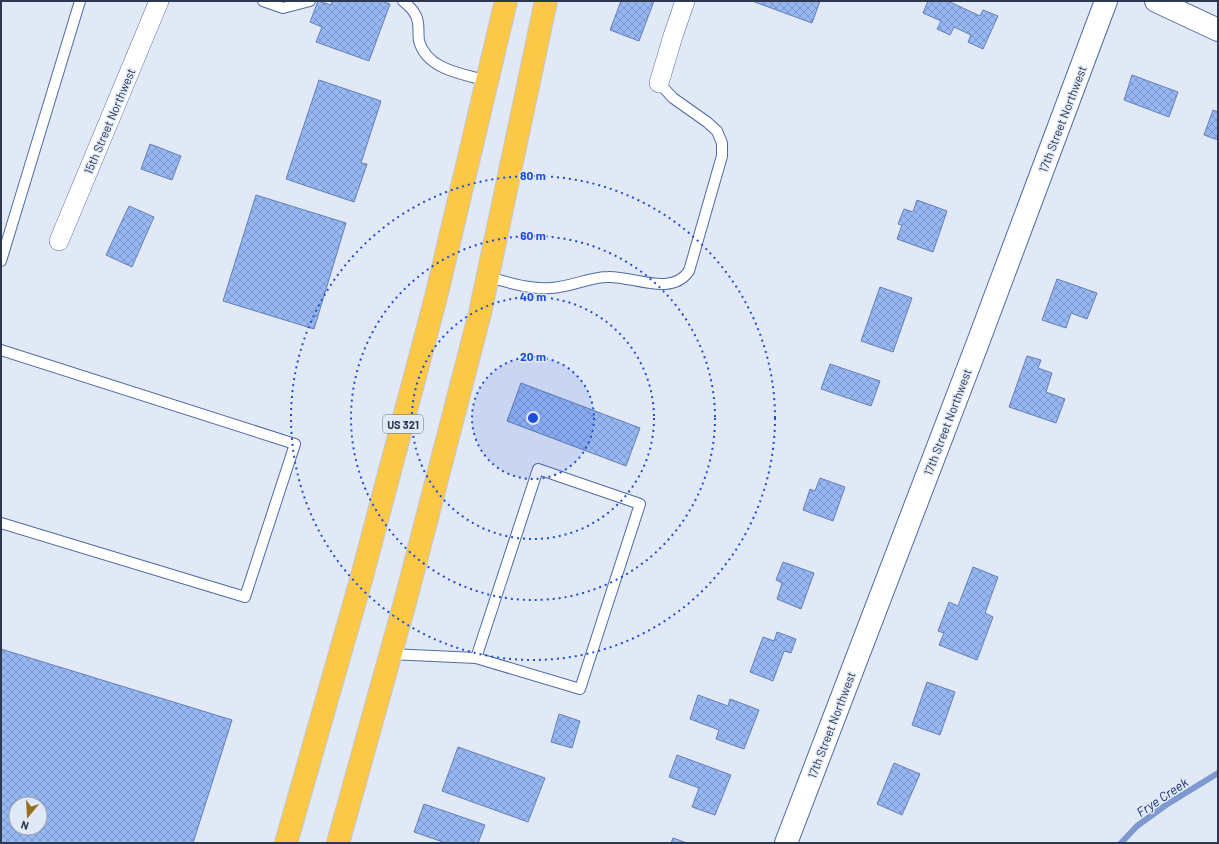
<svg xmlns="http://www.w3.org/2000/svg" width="1219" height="844" font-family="Barlow,sans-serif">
<defs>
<pattern id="building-cross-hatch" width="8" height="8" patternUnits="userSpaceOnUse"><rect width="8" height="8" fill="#97b7f3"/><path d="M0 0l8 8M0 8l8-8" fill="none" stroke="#7b96c7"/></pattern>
</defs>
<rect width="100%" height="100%" fill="#e2e9f6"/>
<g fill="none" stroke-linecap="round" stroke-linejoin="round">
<!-- stream -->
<path stroke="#7d99cf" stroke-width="6" d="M1121 843 1137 826 1166 805 1218 773"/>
</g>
<!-- building -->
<path fill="url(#building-cross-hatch)" stroke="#627fb7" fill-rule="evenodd" d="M318 1 331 5 332 1H381L390 4 369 61 316 42 322 27 310 22Z
M621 1H654L639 41 610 30Z
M752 1H820L812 23Z
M928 1H948L980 16 983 10 998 16 983 49 968 42 971 35 954 27 950 35 937 29 941 21 923 13Z
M1132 75 1178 92 1169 117 1124 100Z
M319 80 381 101 361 163 367 164 354 202 286 179Z
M1213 110 1218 112V140L1204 135Z
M150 144 181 156 172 180 141 169Z
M256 195 346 223 314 329 223 301Z
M917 200 947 211 933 252 897 239 902 225 898 224 904 209 913 212Z
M129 206 154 217 132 267 106 255Z
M1057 279 1097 293 1087 319 1071 313 1066 328 1042 320Z
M880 287 912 298 893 352 861 341Z
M1027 356 1041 360 1038 368 1052 373 1046 392 1065 399 1056 423 1009 407Z
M830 364 880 381 871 406 821 389Z
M521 383 640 428 626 466 507 421Z
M820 478 845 487 833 521 803 510 810 489 815 491Z
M783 562 814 573 801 609 777 599 782 583 776 580Z
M973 567 998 577 985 613 993 617 977 660 939 645 944 633 938 631 949 602 958 606Z
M777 632 796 639 791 653 784 651 773 681 750 672 763 637 774 641Z
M1 649 232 720 193 843H1ZM16 804H40V828H16Z
M927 682 955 692 940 735 912 725Z
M698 695 728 706 730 699 759 710 744 749 716 739 719 730 690 719Z
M559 714 580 721 572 748 551 742Z
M458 747 545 778 528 822 442 791Z
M677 755 731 775 715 815 692 807 699 788 669 777Z
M894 763 920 774 902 815 877 804Z
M424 804 485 825 478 843H446L414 832Z
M673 838 687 843H671Z"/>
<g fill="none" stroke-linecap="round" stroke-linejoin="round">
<defs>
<path id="service" d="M263 1 283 8 310 1
M403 1C410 7 417 13 418 23 419 29 418 35 419 41 427 70 463 74 488 81
M1 261 80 1
M488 277C508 282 530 290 551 288 571 287 589 277 608 277 634 276 671 297 689 271L722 156V143L717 131 707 122 673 98 659 83
M1 350 295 444 245 597 1 523
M390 654 476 658 580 689 640 504 538 469 476 658"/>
<path id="minor" d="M659 83 673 36 685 1
M59 241 159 1"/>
<path id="tertiary" d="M786 843 977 345 1106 1"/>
<path id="secondary" d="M1156 1 1218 30"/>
<path id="trunk" d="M286 843 361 580 436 297 506 1
M338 843 407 595 480 313 546 1"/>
</defs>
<!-- service casing -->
<use href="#service" stroke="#4f6ba1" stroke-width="12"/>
<!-- minor casing -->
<use href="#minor" stroke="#4f6ba1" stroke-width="20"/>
<!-- tertiary casing -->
<use href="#tertiary" stroke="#4f6ba1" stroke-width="24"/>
<!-- secondary casing -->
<use href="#secondary" stroke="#4f6ba1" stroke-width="24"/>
<!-- trunk casing -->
<use href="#trunk" stroke="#c4c7ce" stroke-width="24"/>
<!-- service -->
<use href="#service" stroke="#fff" stroke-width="10"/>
<!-- minor -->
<use href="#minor" stroke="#fff" stroke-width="19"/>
<!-- tertiary -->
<use href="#tertiary" stroke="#fff" stroke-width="22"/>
<!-- secondary -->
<use href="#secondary" stroke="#fff" stroke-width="22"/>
<!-- trunk -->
<use href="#trunk" stroke="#fbc848" stroke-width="22"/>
</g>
<!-- distance rings -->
<circle cx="533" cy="418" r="61" fill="#1d4ed8" fill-opacity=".12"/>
<g fill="none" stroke="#1d4ed8" stroke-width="2" stroke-dasharray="2 4">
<circle cx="533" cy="418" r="61"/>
<circle cx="533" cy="418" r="121"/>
<circle cx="533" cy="418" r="182"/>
<circle cx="533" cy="418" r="242"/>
</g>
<g text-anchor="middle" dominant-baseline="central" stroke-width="3" stroke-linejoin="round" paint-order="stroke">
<!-- shield labels -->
<rect fill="#e2e9f6" stroke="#626d82" stroke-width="1" x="383" y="415" width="40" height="18" rx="3"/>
<g font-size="11" font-weight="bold" fill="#2b3850">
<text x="403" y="424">US 321</text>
</g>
<!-- street labels -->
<g font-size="12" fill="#2b3850" stroke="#e2e9f6">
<text transform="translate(1062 119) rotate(-69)">17th Street Northwest</text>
<text transform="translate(109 121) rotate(-67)">15th Street Northwest</text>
<text transform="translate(947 422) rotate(-69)">17th Street Northwest</text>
<text transform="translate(831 725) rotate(-69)">17th Street Northwest</text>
</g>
<!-- water labels -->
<g font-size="13" font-style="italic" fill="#102d6d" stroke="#e2e9f6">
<text transform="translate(1162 797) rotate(-34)">Frye Creek</text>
</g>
</g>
<circle cx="533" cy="418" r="6" fill="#1d4ed8" stroke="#e2e9f6" stroke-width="2"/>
<g font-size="12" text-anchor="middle" font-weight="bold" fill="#1d4ed8" stroke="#e2e9f6" stroke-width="3" stroke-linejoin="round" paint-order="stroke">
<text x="533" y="180">80 m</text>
<text x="533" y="240">60 m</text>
<text x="533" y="301">40 m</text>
<text x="533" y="361">20 m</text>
</g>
<!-- border -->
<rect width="1219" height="844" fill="none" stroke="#2b3850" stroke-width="4"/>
<!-- north arrow -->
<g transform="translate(28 816) rotate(198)"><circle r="19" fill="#e2e9f6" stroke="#99a2b4"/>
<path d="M0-3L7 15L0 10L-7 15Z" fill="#97711c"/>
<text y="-6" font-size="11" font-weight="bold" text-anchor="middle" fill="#2b3850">N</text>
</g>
</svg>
